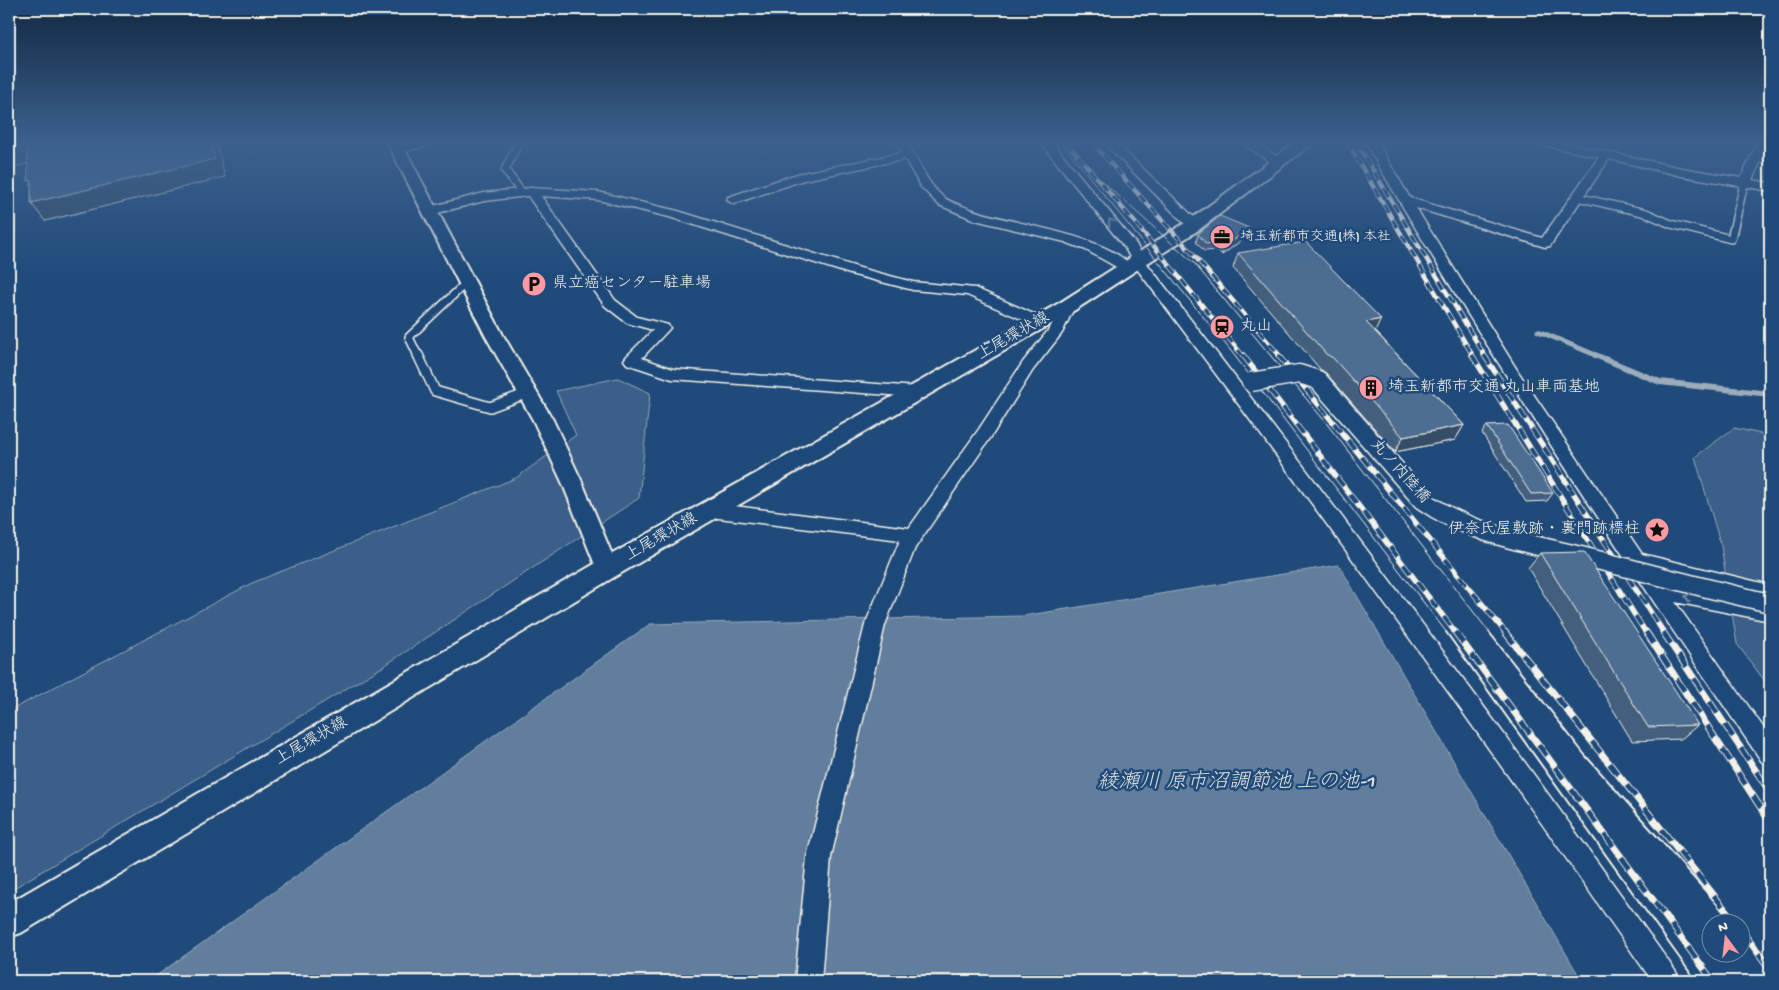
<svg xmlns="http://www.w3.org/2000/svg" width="1779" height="990" font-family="'Gochi Hand','Klee One',sans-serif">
<rect width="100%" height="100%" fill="#1f4a7a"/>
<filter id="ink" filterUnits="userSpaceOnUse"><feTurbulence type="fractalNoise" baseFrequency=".02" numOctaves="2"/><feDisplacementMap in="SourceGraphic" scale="10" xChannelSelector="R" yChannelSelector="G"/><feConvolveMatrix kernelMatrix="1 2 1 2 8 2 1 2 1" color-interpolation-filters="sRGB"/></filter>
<g filter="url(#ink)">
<!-- green -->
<path fill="#3a5f88" stroke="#97a8b8" d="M618 378 650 393 639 498 384 666 9 891V711L252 583 516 478 576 435 556 391Z
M1734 428 1770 436V688L1737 644 1721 546 1695 457Z"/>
<!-- water -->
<path fill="#627e9d" stroke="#9cacbb" d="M1339 565 1582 981H149L650 624 1023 616Z"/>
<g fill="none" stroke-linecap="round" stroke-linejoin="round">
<!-- stream-far1 -->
<path stroke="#9cacbb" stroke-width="5" d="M1538 331 1598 356"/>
<!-- stream -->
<path stroke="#9cacbb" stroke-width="6" d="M1595 355 1660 382 1770 394"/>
<defs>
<path id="service-far1" d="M519 142 505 170 522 193
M1577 197 1646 213 1671 224 1731 239 1744 184
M418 356 409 337 467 282"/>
<path id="service" d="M418 355 435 391 490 407 528 393"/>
<path id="minor" d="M414 142H433L431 145 398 153 392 149 394 146Z
M896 142H908C918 160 926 182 942 196 950 203 961 205 970 209 1012 225 1108 234 1134 269L1127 273 1086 250 1065 242 975 220 939 205 921 187 905 159 804 180 733 204 727 200 728 197 797 174 902 153Z
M1040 142H1052L1136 244 1145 261C1327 494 1505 731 1676 972L1680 981H1652C1484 739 1312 500 1134 265L1125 248Z
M1103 142H1115L1199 222 1201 225 1199 228H1189Z
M1241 142H1255L1285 162 1279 166 1275 165Z
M1365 142H1377L1410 198 1542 238 1599 157 1543 145 1541 142H1561L1682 168 1741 178 1758 142H1770L1752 180 1770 183V191L1682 176 1609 159 1550 246 1545 247 1416 208 1519 373 1642 554 1770 585V601L1654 572 1663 585 1770 605V621L1675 602 1770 737V765L1762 762C1624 559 1487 354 1365 142Z
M531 188 598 192 678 211 860 268 913 282 975 288 1045 319 1047 322 1045 325H1035L967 295 913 290 850 274 669 217 598 200 541 196 615 300 637 317 668 325 670 328 642 358 673 369 917 387 923 388 925 392 923 396 917 397 672 379 627 364 624 360 627 356 653 330 627 323 605 306 528 196 484 201 430 215 424 211 425 208 484 193Z
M1068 302 1073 303 1075 306 1062 333 1033 370 991 437 915 548 885 625 831 857 821 981H795L807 857 865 625 900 540 710 517 704 515 701 510 704 505 710 503 909 528 979 429 1023 362 1050 328 1063 303Z"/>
<path id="tertiary" d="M387 142H401L503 335 553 420 582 482 618 569 615 575 607 578 599 575 562 482 533 420 485 335Z"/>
<path id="secondary" d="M1296 142H1314L1200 229 1075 310 616 576 21 933 9 937V903L598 562 1061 302 1188 221Z"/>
</defs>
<!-- service-far1 casing -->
<use href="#service-far1" stroke="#f4f1e8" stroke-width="10"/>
<!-- service casing -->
<use href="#service" stroke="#f4f1e8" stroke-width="12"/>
<!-- minor casing -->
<use href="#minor" stroke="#f4f1e8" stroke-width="3"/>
<!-- tertiary casing -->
<use href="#tertiary" stroke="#f4f1e8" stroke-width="4"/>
<!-- secondary casing -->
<use href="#secondary" stroke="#f4f1e8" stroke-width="4"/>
<!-- service-far1 -->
<use href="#service-far1" stroke="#1f4a7a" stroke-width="7"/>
<!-- service -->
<use href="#service" stroke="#1f4a7a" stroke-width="9"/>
<!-- minor -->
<use href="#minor" fill="#1f4a7a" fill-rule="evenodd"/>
<!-- tertiary -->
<use href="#tertiary" fill="#1f4a7a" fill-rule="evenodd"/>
<!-- secondary -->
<use href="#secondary" fill="#1f4a7a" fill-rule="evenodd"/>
<!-- tram-far1 -->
<path stroke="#f4f1e8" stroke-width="1" d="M1061 142 1231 351 1447 633
M1096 176 1194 263 1323 419 1490 633"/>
<!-- tram -->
<path stroke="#f4f1e8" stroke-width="2" d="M1446 632 1696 981
M1489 632 1585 755 1733 922
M1742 931 1770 961"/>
<defs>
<path id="rail-far2" d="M1066 142 1137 225 1243 356
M1091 142 1191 252 1280 356
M1347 142 1473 356
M1356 142 1485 356"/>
<path id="rail-far1" d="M1243 355 1456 633
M1278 355 1506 633
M1472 355 1646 633
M1484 355 1664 633"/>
<path id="rail" d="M1455 632 1713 981
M1505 632 1735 922
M1646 632 1770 822
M1663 632 1770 792
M1742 931 1770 969"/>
</defs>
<!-- rail-far2 casing -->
<use href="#rail-far2" stroke="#f4f1e8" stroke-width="4.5"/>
<!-- rail-far1 casing -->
<use href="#rail-far1" stroke="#f4f1e8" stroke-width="5.5"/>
<!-- rail casing -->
<use href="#rail" stroke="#f4f1e8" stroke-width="7"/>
<!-- rail-far2 -->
<use href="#rail-far2" stroke="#1f4a7a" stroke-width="3" stroke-dasharray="9" stroke-linecap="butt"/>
<!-- rail-far1 -->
<use href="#rail-far1" stroke="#1f4a7a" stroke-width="4" stroke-dasharray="11" stroke-linecap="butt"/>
<!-- rail -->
<use href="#rail" stroke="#1f4a7a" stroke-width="5" stroke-dasharray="14" stroke-linecap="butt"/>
<defs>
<path id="minor-bridge" d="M1251 382 1299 374 1318 380 1422 500C1472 536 1535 544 1593 559 1652 574 1711 590 1770 603"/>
</defs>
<!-- minor-bridge casing -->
<use href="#minor-bridge" stroke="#f4f1e8" stroke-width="21" stroke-linecap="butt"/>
<!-- minor-bridge -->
<use href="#minor-bridge" stroke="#1f4a7a" stroke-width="18"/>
</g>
<!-- wall -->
<path fill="#425f7e" stroke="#f4f1e8" d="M1265 142H1282L1277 146Z
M1249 228 1247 236 1222 255 1218 250 1204 251 1196 242 1198 234Z
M1238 253 1375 331 1464 425 1455 440 1395 452 1326 373 1320 369 1233 268Z
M1487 426 1553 493 1547 501 1526 502 1482 433Z
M1540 553 1698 725 1681 739 1632 741 1528 568Z"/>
<!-- shaded-wall -->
<path fill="#364d66" stroke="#f4f1e8" d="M211 142H216L225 177 45 221 31 203Z
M1279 142H1282L1277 146Z
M27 143 40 161 9 168V147Z
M1249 228 1247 236 1222 255 1224 248Z
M1381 319 1374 334 1366 322Z
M1464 425 1455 440 1395 452 1403 437Z"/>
<!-- building -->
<path fill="#4d6e92" stroke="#f4f1e8" d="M9 142H211L215 159 31 203V180L28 181 27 143 9 147Z
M1220 216 1249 228 1224 248 1220 242 1206 244 1198 234Z
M1306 242 1381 319 1366 322 1464 425 1403 437 1333 358 1326 354 1238 253Z
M1508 425 1553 493 1531 494 1487 426Z
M1584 552 1698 725 1648 727 1540 553Z"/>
<!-- one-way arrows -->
<defs><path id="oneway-chevron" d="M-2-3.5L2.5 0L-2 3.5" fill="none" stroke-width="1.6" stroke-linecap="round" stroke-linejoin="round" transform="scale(1.25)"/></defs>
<g stroke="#748da6">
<use href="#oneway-chevron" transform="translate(1111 222) rotate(-129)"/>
<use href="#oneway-chevron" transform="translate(1688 597) rotate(-169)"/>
</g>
</g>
<!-- sky -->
<linearGradient id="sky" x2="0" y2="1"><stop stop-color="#112943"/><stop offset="0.51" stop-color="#3c608d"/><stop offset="1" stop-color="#3c608d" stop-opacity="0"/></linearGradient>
<rect width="1779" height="280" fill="url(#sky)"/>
<!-- icons -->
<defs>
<symbol id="office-disc" viewBox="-11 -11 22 22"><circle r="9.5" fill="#ff9aa2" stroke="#1f4a7a"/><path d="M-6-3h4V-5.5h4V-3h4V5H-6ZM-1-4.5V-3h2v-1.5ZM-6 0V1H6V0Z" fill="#111"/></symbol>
<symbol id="parking-disc" viewBox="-11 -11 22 22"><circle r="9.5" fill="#ff9aa2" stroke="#1f4a7a"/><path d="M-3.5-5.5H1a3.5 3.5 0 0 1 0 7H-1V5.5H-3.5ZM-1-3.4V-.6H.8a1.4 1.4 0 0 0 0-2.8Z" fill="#111"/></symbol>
<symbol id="station-disc" viewBox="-11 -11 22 22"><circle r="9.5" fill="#ff9aa2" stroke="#1f4a7a"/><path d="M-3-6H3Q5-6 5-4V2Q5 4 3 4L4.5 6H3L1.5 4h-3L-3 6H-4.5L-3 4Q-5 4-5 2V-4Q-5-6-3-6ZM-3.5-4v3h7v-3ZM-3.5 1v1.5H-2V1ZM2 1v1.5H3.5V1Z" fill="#111"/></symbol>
<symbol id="building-disc" viewBox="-11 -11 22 22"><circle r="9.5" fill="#ff9aa2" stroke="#1f4a7a"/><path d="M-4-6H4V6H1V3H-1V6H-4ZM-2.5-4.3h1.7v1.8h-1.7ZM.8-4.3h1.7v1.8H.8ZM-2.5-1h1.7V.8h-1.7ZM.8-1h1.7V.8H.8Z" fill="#111"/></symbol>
<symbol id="sight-disc" viewBox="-11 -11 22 22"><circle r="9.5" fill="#ff9aa2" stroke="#1f4a7a"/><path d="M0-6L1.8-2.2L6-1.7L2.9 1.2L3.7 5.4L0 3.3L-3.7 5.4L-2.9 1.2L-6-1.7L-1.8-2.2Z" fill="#111"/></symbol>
</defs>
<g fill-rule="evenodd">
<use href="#office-disc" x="1208" y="223" width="28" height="28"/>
<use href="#parking-disc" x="520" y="270" width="28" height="28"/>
<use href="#station-disc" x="1208" y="313" width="28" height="28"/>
<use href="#building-disc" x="1357" y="374" width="28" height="28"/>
<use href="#sight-disc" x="1643" y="516" width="28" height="28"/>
</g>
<g text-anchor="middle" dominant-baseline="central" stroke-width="5" stroke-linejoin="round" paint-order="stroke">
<!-- far-poi labels -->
<g font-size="14" fill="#f4f1e8" stroke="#1f4a7a" text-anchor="start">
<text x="1240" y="237">埼玉新都市交通(株) 本社</text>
</g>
<!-- poi labels -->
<g font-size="16" fill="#f4f1e8" stroke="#1f4a7a" text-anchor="start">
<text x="552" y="284">県立癌センター駐車場</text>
<text x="1240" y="327">丸山</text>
<text x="1388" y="388">埼玉新都市交通 丸山車両基地</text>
<text x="1640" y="530" text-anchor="end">伊奈氏屋敷跡・裏門跡標柱</text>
</g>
<!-- street labels -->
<g font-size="16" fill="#f4f1e8" stroke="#1f4a7a">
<text transform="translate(1014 337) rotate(-30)">上尾環状線</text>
<text transform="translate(1399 472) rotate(48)">丸ノ内陸橋</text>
<text transform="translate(662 538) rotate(-30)">上尾環状線</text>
<text transform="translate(312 742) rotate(-30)">上尾環状線</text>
</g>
<!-- near-water labels -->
<g font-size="21" font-style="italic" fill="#dee0dd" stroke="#1f4a7a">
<text x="1236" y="783">綾瀬川 原市沼調節池 上の池-1</text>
</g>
</g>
<!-- margin -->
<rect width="1779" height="990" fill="none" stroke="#1f4a7a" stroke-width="30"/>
<rect x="15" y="15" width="1749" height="960" fill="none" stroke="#f4f1e8" stroke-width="2" filter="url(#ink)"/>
<!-- north arrow -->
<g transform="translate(1726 938) rotate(345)"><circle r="24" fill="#1f4a7a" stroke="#748da6"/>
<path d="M0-4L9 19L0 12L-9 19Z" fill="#ff9aa2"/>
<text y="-8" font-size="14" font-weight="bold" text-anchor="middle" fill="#f4f1e8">N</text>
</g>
</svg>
